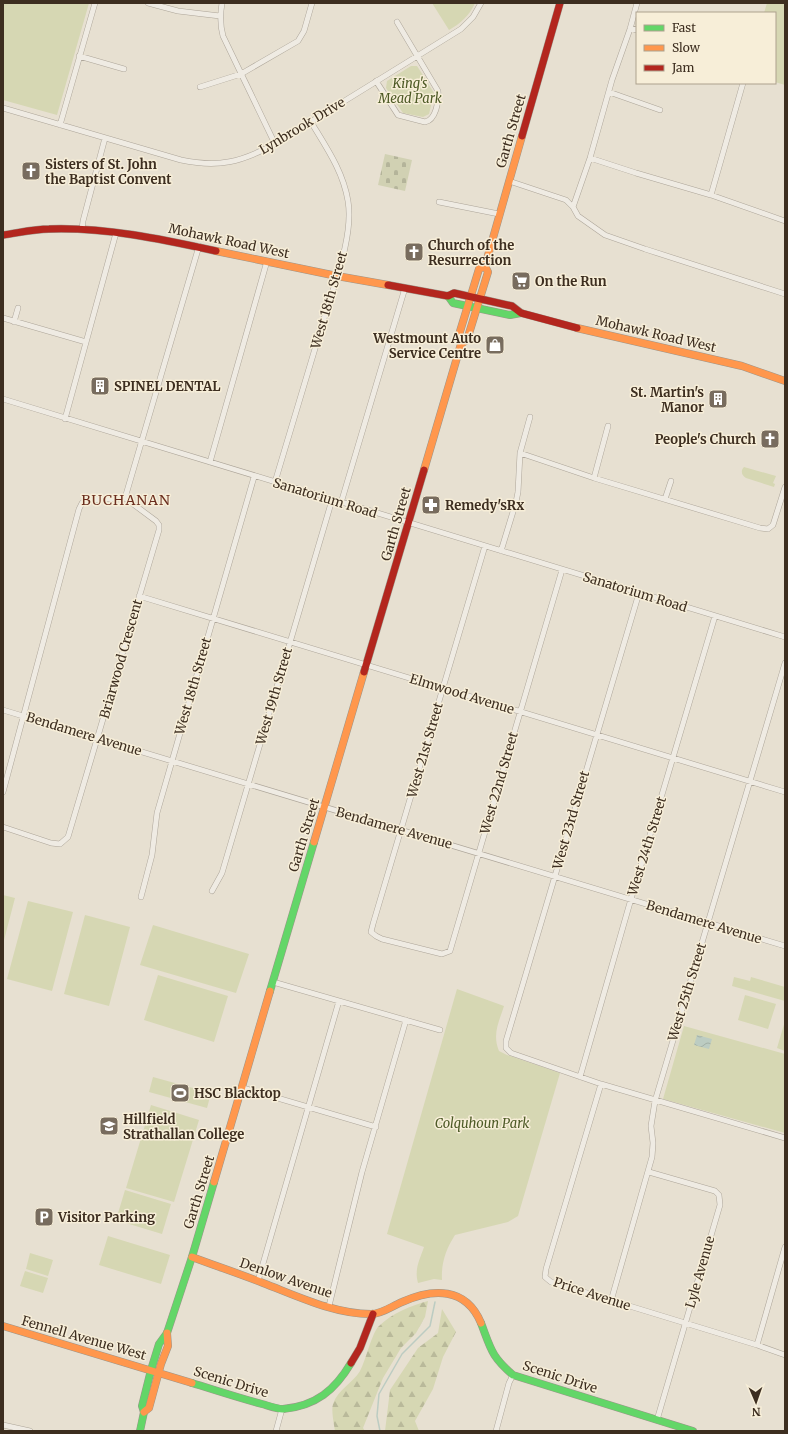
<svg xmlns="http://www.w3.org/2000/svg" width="788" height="1434" font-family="Merriweather,serif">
<defs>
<pattern id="forest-firs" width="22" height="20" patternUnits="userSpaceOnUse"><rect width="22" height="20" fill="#d6d7b3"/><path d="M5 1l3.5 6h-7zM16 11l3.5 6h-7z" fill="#b9b99a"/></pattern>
<pattern id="cemetery-stones" width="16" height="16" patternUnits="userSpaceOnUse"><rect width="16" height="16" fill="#d1d1b3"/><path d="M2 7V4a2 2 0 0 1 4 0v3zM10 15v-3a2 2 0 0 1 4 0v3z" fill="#b4b49a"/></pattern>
<pattern id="water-waves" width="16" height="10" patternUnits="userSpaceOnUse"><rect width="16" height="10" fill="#bcccc2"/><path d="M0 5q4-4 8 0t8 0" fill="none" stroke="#a2b0a6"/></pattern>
</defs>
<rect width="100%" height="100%" fill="#e7e0d1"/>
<!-- forest -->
<path fill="url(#forest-firs)" d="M428 1301 425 1317 416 1333 401 1348 383 1378 363 1428 365 1431H335C334 1424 331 1410 333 1404 338 1389 353 1383 360 1371 366 1360 372 1332 379 1326 391 1314 412 1305 428 1301Z
M442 1309 456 1332 443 1357 433 1389 415 1421 419 1431H385L390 1390 418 1348 438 1333Z"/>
<!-- cemetery -->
<path fill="url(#cemetery-stones)" d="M385 154 412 160 405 191 378 185Z"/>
<!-- park -->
<path fill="#d6d7b3" d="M3 3H89L57 115 3 100Z
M432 3H475C470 15 460 24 449 30Z
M767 3H785V85L775 82V13H764Z
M411 66H417L419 69 434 93 429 114 423 117 403 113 386 88 387 81Z
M744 467 776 476 773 483 775 484 774 487 746 478C742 476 740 471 744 467Z
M3 895 15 898 3 944Z
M28 901 73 912 52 991 7 979Z
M85 915 130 927 109 1006 64 994Z
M153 925 249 954 236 993 140 965Z
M158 975 228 996 214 1042 144 1020Z
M734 977 750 981 751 977 785 987V1001L732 986Z
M457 989 504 1006C499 1022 492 1034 499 1051L507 1055 560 1073 518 1216 508 1222 455 1235C446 1249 441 1263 442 1280L434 1279 418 1283C414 1269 420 1259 424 1247L387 1234Z
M745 995 776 1004 768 1029 738 1020Z
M785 1021V1051L777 1048Z
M684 1026 785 1054V1133L663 1099Z
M153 1077 211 1093 207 1108 149 1092Z
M151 1105 199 1120 174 1202 126 1188Z
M125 1190 171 1204 162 1234 116 1220Z
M108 1236 170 1255 161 1284 99 1265Z
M30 1253 53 1260 48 1276 26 1269Z
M25 1271 48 1278 43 1293 20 1286Z"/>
<!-- water -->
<path fill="url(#water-waves)" d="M697 1035 712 1039 709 1049 694 1045Z"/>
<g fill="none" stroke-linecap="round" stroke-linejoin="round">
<!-- stream -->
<path stroke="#bcccc2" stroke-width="1.5" d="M380 1431 377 1416 379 1394 402 1354 430 1326 435 1302"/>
<defs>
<path id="street" d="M148 3 178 11 220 16
M222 3C220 15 220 25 223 36L275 144
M630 28 637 30
M79 56 124 69
M376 81 398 115 425 122C436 120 439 101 438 91L397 22
M200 87 241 74 298 41 304 31 312 3
M609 92 660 110
M3 108 181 160C219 168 241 162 275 144L461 29 473 17 481 3
M60 125 95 3
M590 158 636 173 711 195 785 221
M509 181 566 200 573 207 578 216 605 235 645 249 785 294
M711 195 743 83
M439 202 499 214
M573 207 590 158 612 80 630 29 637 3
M82 229 83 221 105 138
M3 318 86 342
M14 322 18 308
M3 399 785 637
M65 419 116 233
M520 453 594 478 760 528 768 529 773 525 785 487
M210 462 267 261
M594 478 608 426
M275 482C291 429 307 375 323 322 333 287 354 237 348 201 343 171 326 147 311 122
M125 498 199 246
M665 499 671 481
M341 503 405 288
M485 546 373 924 371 932 376 936 382 939 442 954 450 951 562 570
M501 551 516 502 518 492 520 453 530 417
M639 593 506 1041V1048L511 1053 601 1084 785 1138
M139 596 785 792
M3 710 785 946
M3 792 79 509 82 503 87 500 125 498 156 521 159 525V530L68 837 60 844 51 843 3 827
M212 891 222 873 332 500
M141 897 152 855 157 813 254 477
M273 982 440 1030
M580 1077 631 899 715 616
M601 1084 546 1269 545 1277 551 1282 757 1345 785 1355
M243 1088 376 1127
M649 1172 715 1191 719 1195 720 1205 657 1420
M258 1281 339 1001
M611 1301 652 1157 653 1143 651 1126 655 1101 785 663
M329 1306 362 1172 406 1020
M757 1345 785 1247
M3 1425 30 1431
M276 1431 282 1409
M496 1431 509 1383 513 1375"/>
<path id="fast" d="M448 296 453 303 510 315 521 313
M270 991 314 842
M481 1323C491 1349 491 1356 513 1375L693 1431
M192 1383C215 1390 239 1398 262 1404 269 1406 277 1409 283 1409 316 1406 335 1390 351 1363
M140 1431 144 1412 142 1406 151 1370 159 1344 167 1333 192 1257 214 1182"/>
<path id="slow" d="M216 251 337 276 388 285
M577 328 742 366 785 381
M461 344 467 340 488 272 485 266 522 136
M424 470 461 344 458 338 479 269 485 266
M314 842 364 672
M214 1182 270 991
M192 1257C216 1266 240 1274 263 1283 297 1296 334 1314 371 1314 382 1314 392 1306 402 1302 433 1288 466 1287 481 1323
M3 1326 192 1383
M144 1412 149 1408 161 1364 168 1346 167 1333"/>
<path id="jam" d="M522 136 560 3
M3 235C18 233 34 229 49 229 105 227 161 239 216 251
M388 285 448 296 454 293 512 306 521 313 577 328
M364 672 424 470
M351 1363 360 1348 373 1314"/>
</defs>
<!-- street casing -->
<use href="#street" stroke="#ada599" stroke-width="6"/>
<!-- fast casing -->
<use href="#fast" stroke="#9c958a" stroke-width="8"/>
<!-- slow casing -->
<use href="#slow" stroke="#9c958a" stroke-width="8"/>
<!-- jam casing -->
<use href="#jam" stroke="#9c958a" stroke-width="8"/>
<!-- street -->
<use href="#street" stroke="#efebe3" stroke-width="5"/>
<!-- fast -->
<use href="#fast" stroke="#63d668" stroke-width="7"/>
<!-- slow -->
<use href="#slow" stroke="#ff974d" stroke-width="7"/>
<!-- jam -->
<use href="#jam" stroke="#b3261e" stroke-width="7"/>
</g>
<!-- icons -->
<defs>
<symbol id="church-square" viewBox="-11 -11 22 22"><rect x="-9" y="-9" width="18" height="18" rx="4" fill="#786c5e" stroke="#f7eed8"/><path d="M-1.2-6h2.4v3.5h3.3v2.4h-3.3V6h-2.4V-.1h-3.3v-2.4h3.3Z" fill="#fff"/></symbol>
<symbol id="supermarket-square" viewBox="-11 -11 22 22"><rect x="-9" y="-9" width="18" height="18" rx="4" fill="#786c5e" stroke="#f7eed8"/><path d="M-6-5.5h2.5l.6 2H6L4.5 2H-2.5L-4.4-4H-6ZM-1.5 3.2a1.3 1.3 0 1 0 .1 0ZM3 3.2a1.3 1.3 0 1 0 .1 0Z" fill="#fff"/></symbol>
<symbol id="shop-square" viewBox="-11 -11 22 22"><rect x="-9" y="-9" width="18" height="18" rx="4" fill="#786c5e" stroke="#f7eed8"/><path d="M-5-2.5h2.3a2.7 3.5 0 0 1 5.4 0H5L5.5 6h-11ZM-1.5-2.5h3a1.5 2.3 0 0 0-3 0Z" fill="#fff"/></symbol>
<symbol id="building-square" viewBox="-11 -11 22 22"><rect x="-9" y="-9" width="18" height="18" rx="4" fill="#786c5e" stroke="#f7eed8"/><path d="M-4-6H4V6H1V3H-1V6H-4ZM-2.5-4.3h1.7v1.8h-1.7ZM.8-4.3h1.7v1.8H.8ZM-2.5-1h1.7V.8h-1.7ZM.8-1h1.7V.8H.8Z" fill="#fff"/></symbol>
<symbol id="pharmacy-square" viewBox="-11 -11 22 22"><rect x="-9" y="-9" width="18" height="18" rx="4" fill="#786c5e" stroke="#f7eed8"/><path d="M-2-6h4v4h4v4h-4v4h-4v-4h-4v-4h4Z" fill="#fff"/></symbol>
<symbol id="stadium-square" viewBox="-11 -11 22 22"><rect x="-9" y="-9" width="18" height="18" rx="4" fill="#786c5e" stroke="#f7eed8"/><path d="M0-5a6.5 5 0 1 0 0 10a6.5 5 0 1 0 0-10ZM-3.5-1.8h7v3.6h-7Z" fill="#fff"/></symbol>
<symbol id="school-square" viewBox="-11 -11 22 22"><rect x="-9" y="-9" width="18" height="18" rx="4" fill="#786c5e" stroke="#f7eed8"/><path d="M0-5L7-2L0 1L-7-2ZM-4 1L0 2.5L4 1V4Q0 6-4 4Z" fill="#fff"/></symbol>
<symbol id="parking-square" viewBox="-11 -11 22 22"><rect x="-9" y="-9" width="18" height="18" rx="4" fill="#786c5e" stroke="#f7eed8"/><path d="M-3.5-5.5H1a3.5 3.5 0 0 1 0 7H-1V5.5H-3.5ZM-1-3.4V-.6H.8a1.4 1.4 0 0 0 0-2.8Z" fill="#fff"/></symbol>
</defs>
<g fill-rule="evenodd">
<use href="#church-square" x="20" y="160" width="22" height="22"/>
<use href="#church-square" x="403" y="241" width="22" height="22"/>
<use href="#supermarket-square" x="510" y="270" width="22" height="22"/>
<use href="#shop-square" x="484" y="334" width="22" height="22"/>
<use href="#building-square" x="89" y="375" width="22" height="22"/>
<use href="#building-square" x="707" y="388" width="22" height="22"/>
<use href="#church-square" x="759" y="428" width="22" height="22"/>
<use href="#pharmacy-square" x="420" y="494" width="22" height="22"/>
<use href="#stadium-square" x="169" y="1082" width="22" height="22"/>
<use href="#school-square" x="98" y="1115" width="22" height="22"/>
<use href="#parking-square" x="33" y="1206" width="22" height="22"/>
</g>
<g text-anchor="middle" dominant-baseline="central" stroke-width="3" stroke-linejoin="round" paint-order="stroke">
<!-- park labels -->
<g font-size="13" font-style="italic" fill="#4d5a26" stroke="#f7eed8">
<text x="410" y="83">King's<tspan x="410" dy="15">Mead Park</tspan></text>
<text x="482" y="1123">Colquhoun Park</text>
</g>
<!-- street labels -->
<g font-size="13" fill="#3d2e20" stroke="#f7eed8">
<text transform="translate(302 126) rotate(-31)">Lynbrook Drive</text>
<text transform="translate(511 131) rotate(-74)">Garth Street</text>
<text transform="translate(229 241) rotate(12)">Mohawk Road West</text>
<text transform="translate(329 300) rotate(-74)">West 18th Street</text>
<text transform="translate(656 334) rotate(13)">Mohawk Road West</text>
<text transform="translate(325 498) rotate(17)">Sanatorium Road</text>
<text transform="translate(396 524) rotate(-74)">Garth Street</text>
<text transform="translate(635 592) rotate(17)">Sanatorium Road</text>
<text transform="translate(121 659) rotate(-74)">Briarwood Crescent</text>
<text transform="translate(193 686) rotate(-74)">West 18th Street</text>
<text transform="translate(462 694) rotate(17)">Elmwood Avenue</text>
<text transform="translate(274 696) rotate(-74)">West 19th Street</text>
<text transform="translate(84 734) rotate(17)">Bendamere Avenue</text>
<text transform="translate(425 750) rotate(-74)">West 21st Street</text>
<text transform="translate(499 783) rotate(-74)">West 22nd Street</text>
<text transform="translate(571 820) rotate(-74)">West 23rd Street</text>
<text transform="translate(394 828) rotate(16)">Bendamere Avenue</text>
<text transform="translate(304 835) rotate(-73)">Garth Street</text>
<text transform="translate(647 846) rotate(-73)">West 24th Street</text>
<text transform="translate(704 922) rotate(17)">Bendamere Avenue</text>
<text transform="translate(687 992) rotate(-73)">West 25th Street</text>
<text transform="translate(199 1192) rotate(-73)">Garth Street</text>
<text transform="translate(700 1272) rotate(-74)">Lyle Avenue</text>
<text transform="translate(286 1278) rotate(19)">Denlow Avenue</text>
<text transform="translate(592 1294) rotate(18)">Price Avenue</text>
<text transform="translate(84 1338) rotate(16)">Fennell Avenue West</text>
<text transform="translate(560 1377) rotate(18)">Scenic Drive</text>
<text transform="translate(231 1382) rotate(17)">Scenic Drive</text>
</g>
<!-- poi labels -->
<g font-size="13" font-weight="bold" fill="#3d2e20" stroke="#f7eed8" text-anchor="start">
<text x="45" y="164">Sisters of St. John<tspan x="45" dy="15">the Baptist Convent</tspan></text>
<text x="428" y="245">Church of the<tspan x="428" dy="15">Resurrection</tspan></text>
<text x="535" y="281">On the Run</text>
<text x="481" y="338" text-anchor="end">Westmount Auto<tspan x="481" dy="15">Service Centre</tspan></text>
<text x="114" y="386">SPINEL DENTAL</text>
<text x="704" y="392" text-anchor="end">St. Martin's<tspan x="704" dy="15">Manor</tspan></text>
<text x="756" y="439" text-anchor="end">People's Church</text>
<text x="445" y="505">Remedy'sRx</text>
<text x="194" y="1093">HSC Blacktop</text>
<text x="123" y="1119">Hillfield<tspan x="123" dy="15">Strathallan College</tspan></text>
<text x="58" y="1217">Visitor Parking</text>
</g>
<!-- neighbourhood labels -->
<g font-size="14" letter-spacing="1" fill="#6b2e1e" stroke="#f7eed8">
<text x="126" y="500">BUCHANAN</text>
</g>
</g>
<!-- border -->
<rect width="788" height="1434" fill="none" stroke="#3d2e20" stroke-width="8"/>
<!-- legend -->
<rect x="636" y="12" width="140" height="72" fill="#f7eed8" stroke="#ada18e"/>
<rect x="644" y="25" width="20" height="6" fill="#63d668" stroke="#ada18e"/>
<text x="672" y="32" font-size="12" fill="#3d2e20">Fast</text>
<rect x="644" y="45" width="20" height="6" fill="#ff974d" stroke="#ada18e"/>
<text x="672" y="52" font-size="12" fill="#3d2e20">Slow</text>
<rect x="644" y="65" width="20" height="6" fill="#b3261e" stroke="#ada18e"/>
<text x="672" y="72" font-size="12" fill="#3d2e20">Jam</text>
<!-- north arrow -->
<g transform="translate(756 1402) rotate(178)" stroke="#f7eed8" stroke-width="3" paint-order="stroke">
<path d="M0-3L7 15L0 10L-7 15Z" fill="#3d2e20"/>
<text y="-6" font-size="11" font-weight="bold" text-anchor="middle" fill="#3d2e20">N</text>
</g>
</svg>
